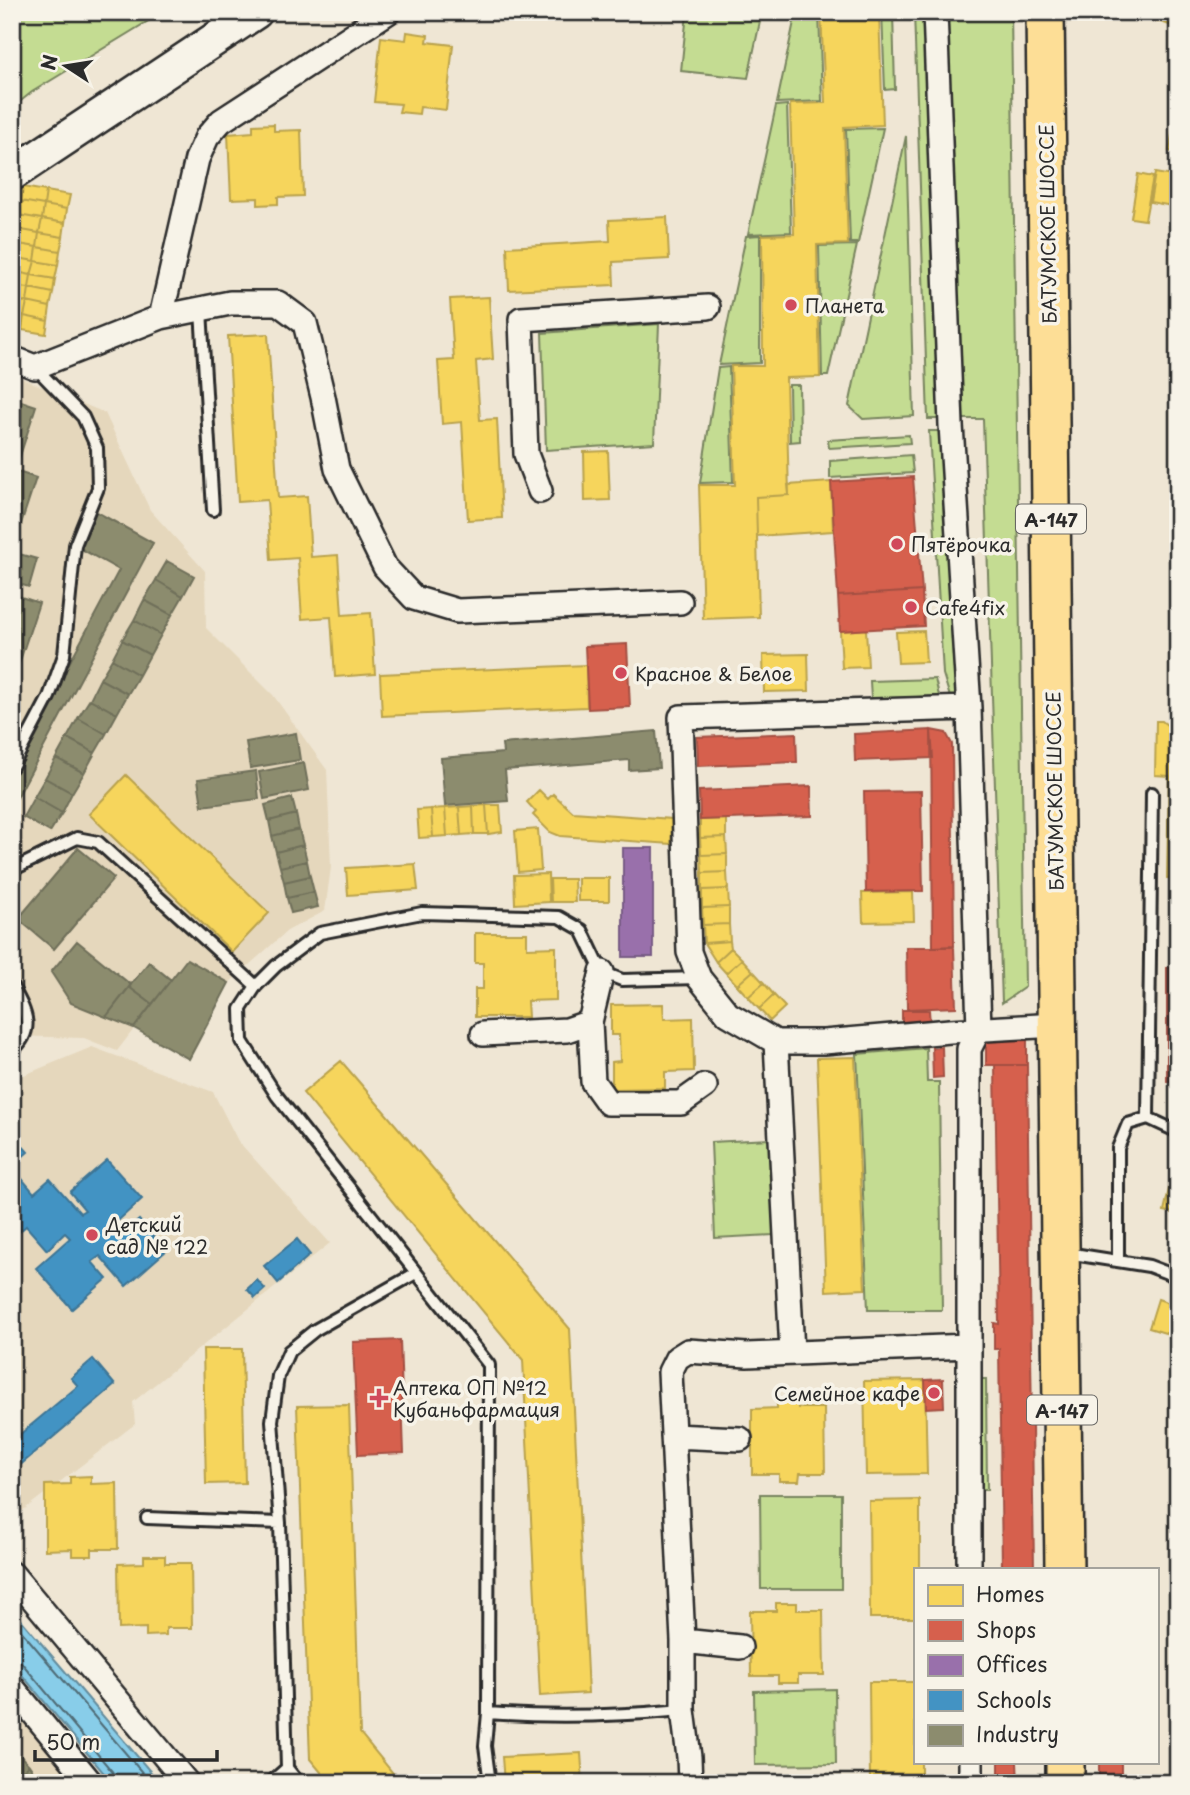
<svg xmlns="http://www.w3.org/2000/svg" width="1190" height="1795" font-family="'Playpen Sans',sans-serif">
<rect width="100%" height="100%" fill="#efe6d4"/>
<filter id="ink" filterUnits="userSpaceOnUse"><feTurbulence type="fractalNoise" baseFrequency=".0143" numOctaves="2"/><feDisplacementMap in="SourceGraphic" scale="14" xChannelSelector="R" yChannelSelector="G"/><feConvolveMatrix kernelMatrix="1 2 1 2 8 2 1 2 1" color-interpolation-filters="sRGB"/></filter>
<g filter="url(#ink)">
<!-- built -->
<path fill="#e5d7bc" d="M12 374 105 413 150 510 205 571 206 628 273 695 327 770 331 867 325 911 287 931 229 983 187 960 117 1051 84 1038 12 1036Z
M92 1047 213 1092 238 1141 330 1243 133 1402 135 1424 13 1518 12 1080Z
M12 1692 89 1783H12Z"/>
<!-- green -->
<path fill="#c4dc92" stroke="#78845e" stroke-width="2" d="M12 12H163L32 92 12 108Z
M689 12H762L748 78 681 71 687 13Z
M796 12H819L822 101 777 103Z
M882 12H893L895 89 885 90Z
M914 12H923L940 419H928Z
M942 12H1011L1025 987 1002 1003 983 419H958Z
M787 105 791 232 748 234 776 106Z
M883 128 858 243H850L846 129Z
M906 136 914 416 863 419 849 406Z
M760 235V363L719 365 746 236Z
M857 245 828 376H822L819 246Z
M659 324 654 443 546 450 542 333Z
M729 367 733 482 700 483 718 368Z
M789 385H799L800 441 790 442Z
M929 431H940L957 697H950L943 674Z
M909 435 910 443 829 448 828 440Z
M911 455 913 473 830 478V461Z
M935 679 939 696 871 699 870 681Z
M926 1048 927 1082H939L942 1310H868L857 1054Z
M770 1139 774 1235 715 1238 711 1142Z
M979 1379H986L987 1490H978Z
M760 1494H841V1589H761Z
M835 1689 836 1764 755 1765 754 1691Z"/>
<!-- water -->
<path fill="#88cde9" stroke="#638c9d" stroke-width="2" d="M12 1609 160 1783H112L12 1663Z"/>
<!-- homes -->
<path fill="#f6d55c" stroke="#b9a24d" stroke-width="2" d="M821 12H879L883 125 844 127 848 244 817 245 820 377 786 378 789 495 756 497 759 617 703 619 699 485H735L731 366H763L762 235 794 234 790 104 825 103Z
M1178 12V28L1136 13 1137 12Z
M407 32 428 35 427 42 453 45 446 110 420 107 419 114 399 112 401 104 374 102 381 37 406 40Z
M274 124V131L301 130 303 196 278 197V204L258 205V198L231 199 228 134 253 132V125Z
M1174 124H1178V153L1169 151Z
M1155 173 1178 177V207L1150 202Z
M1138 174 1153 177 1145 220 1131 218Z
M23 187 46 191 44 205 21 201Z
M46 191 70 195 67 209 44 205Z
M21 201 44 205 42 219 18 215Z
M44 205 67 209 65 223 42 219Z
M18 215 42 219 39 233 16 229Z
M667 217 669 259 613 262 614 285 509 290 507 247 610 241 609 220Z
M42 219 65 223 63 237 39 233Z
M16 229 39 233 37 247 13 243Z
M39 233 63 237 60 251 37 247Z
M13 243 37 247 35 261 12 257Z
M37 247 60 251 58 265 35 261Z
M12 257 35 261 31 275 12 271Z
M35 261 58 265 55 279 31 275Z
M12 271 31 275 29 288 12 286Z
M31 275 55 279 53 293 29 288Z
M12 286 29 288 27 302 12 300Z
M29 288 53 293 50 307 27 302Z
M489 297 493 359 476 361 480 420 497 419 502 518 468 520 462 422 442 424 438 361 454 360 450 299Z
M12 300 27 302 24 316 12 314Z
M27 302 50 307 48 321 24 316Z
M12 314 24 316 22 330 12 328Z
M24 316 48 321 46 334 22 330Z
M268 334 278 498 307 496 311 557 338 555 342 615 371 613 375 674 335 677 331 617 302 619 298 558 271 560 267 500 238 502 228 336Z
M608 451 610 500 585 501 584 452Z
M831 482 833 531 757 536 756 497 789 495 788 485Z
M866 629 868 667 842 668 840 631Z
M924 631 926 662 898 663 896 632Z
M808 654 809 691 764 692 763 655Z
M586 665 587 707 382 716 380 674Z
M1156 721H1162L1178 734V878H1167L1169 776 1155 775Z
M126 775 269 913 232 952 89 814Z
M539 790 548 799 553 794 573 812 672 819 671 844 560 836 550 832 533 815 536 812 527 802Z
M486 805H500L502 832 488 834Z
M486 805 488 834H474L473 806Z
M473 806 474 834 461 835 459 807Z
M459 807 461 835 447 836 445 808Z
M445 808 447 836 433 837 431 809Z
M431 809 433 837 419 838 417 810Z
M726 819V837L700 838V820Z
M538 829 541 870 518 872 515 831Z
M726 837 727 854 701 855 700 838Z
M727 854V872L702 873 701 855Z
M415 864 418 890 348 895 346 868Z
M727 872 728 889 702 890V873Z
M548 874 549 902 515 904 514 875Z
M578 878H609V901H578Z
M550 879H574L575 902H551Z
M728 889 729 907 702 908V890Z
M913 892 914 921 863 922 862 893Z
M729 907V924L703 925 702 908Z
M729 924 730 941 704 943 703 925Z
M475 933H527V948L556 947V1000L527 1001 528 1017H475V989H483V963H475Z
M730 941 731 948 716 962 704 943Z
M731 948 742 959 726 973 716 962Z
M742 959 753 971 737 985 726 973Z
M753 971 764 983 748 997 737 985Z
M764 983 774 995 759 1009 748 997Z
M774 995 785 1007 770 1021 759 1009Z
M663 1004 664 1019 693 1018 694 1071 665 1072V1088L612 1089V1062L620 1061 619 1035H611V1005Z
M855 1057 865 1289 826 1291 817 1058Z
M341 1061 570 1329 588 1693 540 1696 523 1360 303 1093Z
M1172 1176 1178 1178V1214L1164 1211Z
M1158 1299 1178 1306V1337L1149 1328Z
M203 1349H242L245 1483 206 1484Z
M925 1380 927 1474 866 1475 864 1381Z
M777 1401H798V1408H824L825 1473H800L799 1481H779V1474H752V1409L777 1408Z
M349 1405 360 1733 401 1783H330L310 1759 297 1406Z
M91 1476V1484L117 1483 118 1549H92V1556H72V1549L45 1550V1485L70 1484V1477Z
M920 1500V1569H915V1618H870L869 1501Z
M144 1556H165V1563H191L192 1628H166V1635L146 1636V1628L119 1629 118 1564 144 1563Z
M776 1603H797V1610H823L824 1675H798V1683H778V1676H751L750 1611H776Z
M869 1682H915V1762H921V1783H870Z
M581 1753 583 1783H504L502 1757Z"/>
<!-- shops -->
<path fill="#d6604d" stroke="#a35043" stroke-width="2" d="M913 477 922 591 838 596 831 482Z
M922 591 924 626 840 631 838 596Z
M627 644 630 707 588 709 585 646Z
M931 730 933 758 855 761 854 734Z
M931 730 946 733 952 744 954 946 933 947Z
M796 733 797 762 698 766 697 737Z
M811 786 812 816 700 820 699 791Z
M921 791 923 891 866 892 864 792Z
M906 947H954L956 1007 907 1009Z
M1177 967 1178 1081H1167V968Z
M902 1010H929L930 1024 902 1025Z
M1027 1040V1065H986V1041Z
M942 1047 943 1077 933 1078 932 1048Z
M995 1065H1027L1034 1569H1002L999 1349H994V1323L999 1324Z
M400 1340 404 1453 358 1455 353 1342Z
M943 1379 944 1407 926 1408 925 1380Z
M999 1762H1017L1018 1783H999Z
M1099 1762H1121V1776H1099Z"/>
<!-- offices -->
<path fill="#9970ab" stroke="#785b85" stroke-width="2" d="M623 848H653V957H623Z"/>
<!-- schools -->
<path fill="#4393c3" stroke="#3c7495" stroke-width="2" d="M12 1134 28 1152 12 1166Z
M107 1160 142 1199 110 1228 119 1238 139 1220 166 1251 126 1286 100 1256 92 1262 107 1279 72 1309 36 1268 70 1238 65 1233 47 1250 26 1226 12 1238V1167L34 1193 50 1179 80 1213 85 1210 70 1192Z
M297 1239 310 1255 278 1283 264 1266Z
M257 1280 265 1289 255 1298 247 1289Z
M93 1359 115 1385 12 1472V1441L78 1386 71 1378Z"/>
<!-- industry -->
<path fill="#8c8c6e" stroke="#6f6f5a" stroke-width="2" d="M12 398 36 406 18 462 12 461Z
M12 470 36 478 18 533 12 531Z
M95 511 153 543 12 807V770L119 570 76 546Z
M12 552 37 559 29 587 12 582Z
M167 561 194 576 183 596 156 580Z
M156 580 183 596 172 615 144 600Z
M12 594 39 603 12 685Z
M144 600 172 615 161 635 134 620Z
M134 620 161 635 150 655 122 640Z
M122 640 150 655 139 675 112 659Z
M112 659 139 675 128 694 100 679Z
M100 679 128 694 117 714 90 699Z
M90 699 117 714 106 734 78 718Z
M78 718 106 734 95 753 67 738Z
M656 731 659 768 629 770V760L505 770 508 801 445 806 441 758 503 753 502 744Z
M296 733 300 760 250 768 246 742Z
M67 738 95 753 84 773 56 758Z
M56 758 84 773 72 793 45 778Z
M304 763 309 790 264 799 259 772Z
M256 771 259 799 202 806 198 779Z
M45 778 72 793 62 813 34 797Z
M34 797 62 813 50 832 23 817Z
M292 798 296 814 269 821 265 805Z
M296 814 299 829 272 836 269 821Z
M299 829 303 845 276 852 272 836Z
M303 845 307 861 280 867 276 852Z
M78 848 114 878 54 949 18 919Z
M307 861 310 876 284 882 280 867Z
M310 876 314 892 287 898 284 882Z
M314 892 318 907 291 913 287 898Z
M77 941 131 985 106 1017 71 1003 51 972Z
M187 959 229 983 189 1059 134 1028Z
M149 962 171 980 152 1004 129 987Z
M129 987 152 1004 134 1028 106 1017Z
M12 1747 29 1765 12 1780Z
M29 1765 42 1783H12V1780Z"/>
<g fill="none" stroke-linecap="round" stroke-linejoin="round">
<!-- shore -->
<path stroke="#506c77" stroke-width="2" d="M12 1620 151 1783
M12 1659 21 1662 115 1775 117 1783"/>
<defs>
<path id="service" d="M201 310 213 510
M12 767 49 697 64 655 75 545 98 488 97 448 83 417 35 367
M12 870 77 838 98 842 256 986
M12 986C25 1011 37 1029 12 1051
M1148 1118 1152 793
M1067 1253 1149 1266 1178 1277
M1118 1261V1148L1128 1124 1148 1118 1178 1132
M147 1518 280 1523
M488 1713C554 1718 618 1716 683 1710
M270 1783 287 1768
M299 1783 287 1768 280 1523 272 1421 278 1376 289 1351 315 1330 416 1273
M490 1783 485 1746 488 1713 489 1365 277 1096 242 1041 241 1009 256 986 276 966 320 933 422 913 559 917 582 930 602 972 622 980 699 978"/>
<path id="minor" d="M935 12 951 425 969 708
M161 317 230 303H278L305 323 323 397 337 469 385 567 414 598 457 611 680 602
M12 358 35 367 161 317 197 159 207 137 221 121 388 12
M540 491 526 454 521 319 708 307
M590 1022 593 1082 608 1103H681L705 1086
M483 1034 567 1030 590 1022 602 972
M776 1042 792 1352
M673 1436 740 1439
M969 1569V1049L979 1029 969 708 681 717 689 952 699 978 728 1014 776 1042H824L950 1031 1057 1025
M12 1574 187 1783
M683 1641 740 1647
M12 1687 91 1783
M971 1762V1783
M690 1783 689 1757 683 1710V1641L670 1372 677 1358 688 1351 747 1355 968 1346"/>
<path id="secondary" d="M12 174 256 12"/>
<path id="trunk" d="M1045 12 1064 1569
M1065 1762V1783"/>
</defs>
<!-- service casing -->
<use href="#service" stroke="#2b2b2b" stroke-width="16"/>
<!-- minor casing -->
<use href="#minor" stroke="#2b2b2b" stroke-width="28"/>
<!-- secondary casing -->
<use href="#secondary" stroke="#2b2b2b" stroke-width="37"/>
<!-- trunk casing -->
<use href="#trunk" stroke="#2b2b2b" stroke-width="42"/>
<!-- service -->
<use href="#service" stroke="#f7f3e8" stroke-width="10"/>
<!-- minor -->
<use href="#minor" stroke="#f7f3e8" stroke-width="23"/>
<!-- secondary -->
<use href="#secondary" stroke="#f7f3e8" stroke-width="32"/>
<!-- trunk -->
<use href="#trunk" stroke="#fdde96" stroke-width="37"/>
</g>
</g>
<!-- markers -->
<g fill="#d1495b" stroke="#f7f3e8" stroke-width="2.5">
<circle cx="791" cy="305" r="7"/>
<circle cx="897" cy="544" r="7"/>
<circle cx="911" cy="607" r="7"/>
<circle cx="621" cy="673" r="7"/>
<circle cx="92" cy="1235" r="7"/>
<circle cx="934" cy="1393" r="7"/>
<path d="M375.5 1387.5h7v7h7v7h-7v7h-7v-7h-7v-7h7z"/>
</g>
<g text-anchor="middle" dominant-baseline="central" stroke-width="7" stroke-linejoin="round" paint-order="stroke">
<!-- shield labels -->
<g fill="#f7f3e8" stroke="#686764" stroke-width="2">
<rect x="1016" y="504.5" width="70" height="29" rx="5"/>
<rect x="1027" y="1395.5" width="70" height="29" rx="5"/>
</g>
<g font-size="18" font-weight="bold" fill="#2b2b2b">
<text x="1051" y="519">А-147</text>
<text x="1062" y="1410">А-147</text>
</g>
<!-- street labels -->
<g font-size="19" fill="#2b2b2b" stroke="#f7f3e8">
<text transform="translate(1047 224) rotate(-91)">БАТУМСКОЕ ШОССЕ</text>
<text transform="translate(1054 791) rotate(-91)">БАТУМСКОЕ ШОССЕ</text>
</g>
<!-- poi labels -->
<g font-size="19" fill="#2b2b2b" stroke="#f7f3e8" text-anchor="start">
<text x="805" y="305">Планета</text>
<text x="911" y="544">Пятёрочка</text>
<text x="925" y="607">Cafe4fix</text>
<text x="635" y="673">Красное &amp; Белое</text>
<text x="106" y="1224">Детский<tspan x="106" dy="22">сад № 122</tspan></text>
<text x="393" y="1387">Аптека ОП №12<tspan x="393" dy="22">Кубаньфармация</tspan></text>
<text x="920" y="1393" text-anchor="end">Семейное кафе</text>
</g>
</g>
<!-- margin -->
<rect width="1190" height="1795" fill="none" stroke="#f7f3e8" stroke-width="42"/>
<rect x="21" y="21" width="1148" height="1753" fill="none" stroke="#2b2b2b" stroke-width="2.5" filter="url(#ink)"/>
<!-- legend -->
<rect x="914" y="1568" width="245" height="196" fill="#f7f3e8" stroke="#a5a39c" stroke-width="2"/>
<rect x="928" y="1585" width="35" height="21" fill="#f6d55c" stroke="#a5a39c" stroke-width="2"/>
<text x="976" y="1602" font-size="21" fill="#2b2b2b">Homes</text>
<rect x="928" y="1620" width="35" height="21" fill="#d6604d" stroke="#a5a39c" stroke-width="2"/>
<text x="976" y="1638" font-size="21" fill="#2b2b2b">Shops</text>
<rect x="928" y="1655" width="35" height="21" fill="#9970ab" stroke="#a5a39c" stroke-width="2"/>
<text x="976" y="1672" font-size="21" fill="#2b2b2b">Offices</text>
<rect x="928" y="1690" width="35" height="21" fill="#4393c3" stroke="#a5a39c" stroke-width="2"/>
<text x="976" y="1708" font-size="21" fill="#2b2b2b">Schools</text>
<rect x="928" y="1725" width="35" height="21" fill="#8c8c6e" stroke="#a5a39c" stroke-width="2"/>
<text x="976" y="1742" font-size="21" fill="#2b2b2b">Industry</text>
<!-- north arrow -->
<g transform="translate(66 66) rotate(282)" stroke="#f7f3e8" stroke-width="5" paint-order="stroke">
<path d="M0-5L12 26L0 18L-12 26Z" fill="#2b2b2b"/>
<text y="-10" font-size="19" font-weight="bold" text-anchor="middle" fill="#2b2b2b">N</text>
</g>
<!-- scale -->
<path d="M35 1750v10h182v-10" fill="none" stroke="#2b2b2b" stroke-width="3.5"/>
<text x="46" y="1750" font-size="21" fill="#2b2b2b" stroke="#f7f3e8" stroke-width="5" paint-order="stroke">50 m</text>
</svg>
